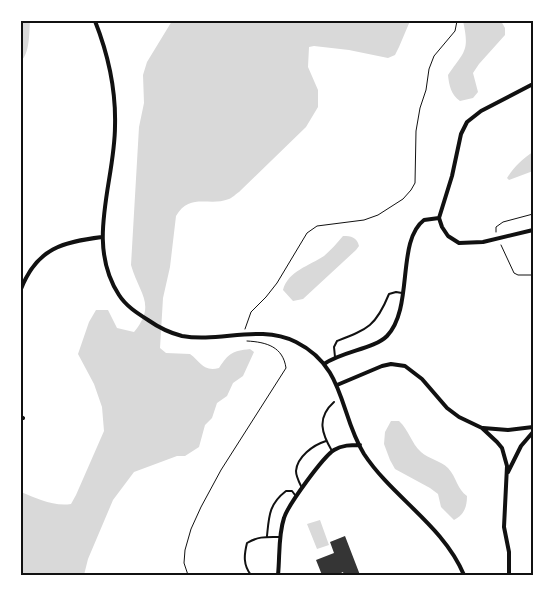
<svg xmlns="http://www.w3.org/2000/svg" width="554" height="596" font-family="Lato,sans-serif">
<rect width="100%" height="100%" fill="#fff"/>
<!-- water -->
<path fill="#d9d9d9" d="M21 21H30C29 33 30 53 21 61Z
M172 21H410L399 47 395 55 388 58 349 50 314 46 309 47 308 67 318 90V107L306 127 239 192C236 194 232 198 229 199 209 207 190 192 176 216L170 267 163 298 160 348 166 353 190 354C201 362 203 372 219 368 229 353 232 351 250 349L254 352 243 376 233 383 227 396 217 403 212 418 205 425 199 447 185 456H177L134 472 113 500 88 559 84 575H21V492C36 498 54 507 71 504L76 495 104 431 102 407 94 384 78 354 89 322 96 310H108L117 328 134 332C157 304 139 294 131 265L139 127 144 103 143 75 147 62Z
M463 21H501L505 28V35L479 64 473 73 478 92 473 98 460 101C451 95 449 85 448 75 464 51 470 52 463 21Z
M533 152V171L509 180 507 178C514 167 522 159 533 152Z
M343 236C351 236 357 237 359 246L356 250 303 299 293 301 283 290C288 271 309 266 324 256 331 250 337 243 343 236Z
M391 421H399C409 430 411 443 421 452 429 459 441 461 448 468 457 478 457 489 467 496 467 507 464 515 454 520L441 507 438 494 430 488 395 469 390 460 384 444 385 432Z
M320 520 329 545 317 549 307 524Z"/>
<!-- building -->
<path fill="#353535" d="M345 536 360 575H344L343 572 337 575H322L316 560 334 553 330 542Z"/>
<g fill="none" stroke-linecap="round" stroke-linejoin="round">
<!-- path -->
<path stroke="#111" stroke-width="1" d="M496 232V227L503 222 533 214
M501 245 514 273 518 275H533
M245 329 251 312 266 297 277 283 307 233 317 226 364 220 378 215 403 199 411 190 415 183 416 131 420 108 426 90 429 69 434 56 455 31 457 21
M188 575 184 563 185 550 191 529 201 507 221 470 286 368C283 347 267 342 247 341"/>
<!-- service -->
<path stroke="#111" stroke-width="2" d="M335 357 334 347 337 341C368 329 376 326 389 294L396 292 402 293
M332 451C322 434 316 418 334 402
M301 486C299 482 296 476 296 471 297 457 313 445 326 441
M267 536C269 516 269 504 286 491H292L295 495
M251 575C243 565 244 555 247 543 259 536 266 537 280 537"/>
<!-- minor -->
<path stroke="#111" stroke-width="4" d="M95 21C108 54 116 91 115 126 115 182 85 243 119 295 126 306 137 313 148 320 158 327 170 333 182 336 220 343 259 324 296 342 346 367 339 414 364 454 393 498 443 525 464 575
M533 84 481 111 467 122 461 134 452 176 439 218 442 227 448 236 459 243 483 242 533 230
M21 289C37 248 63 242 102 237
M324 364C343 351 374 349 387 336 414 308 396 241 424 220L439 218
M337 385 382 366 391 364 405 366 422 379 447 408 459 417 482 428 497 442 502 448 507 466 504 527 509 552V575
M21 417 23 418
M483 428 508 430 533 427
M508 472 521 446 533 432
M278 575C280 556 278 536 284 518 288 505 323 457 334 450 342 445 351 445 360 445"/>
</g>
<!-- border -->
<rect width="554" height="596" fill="none" stroke="#ffffff" stroke-width="45"/>
<rect x="22" y="22" width="510" height="552" fill="none" stroke="#111" stroke-width="2"/>
</svg>
